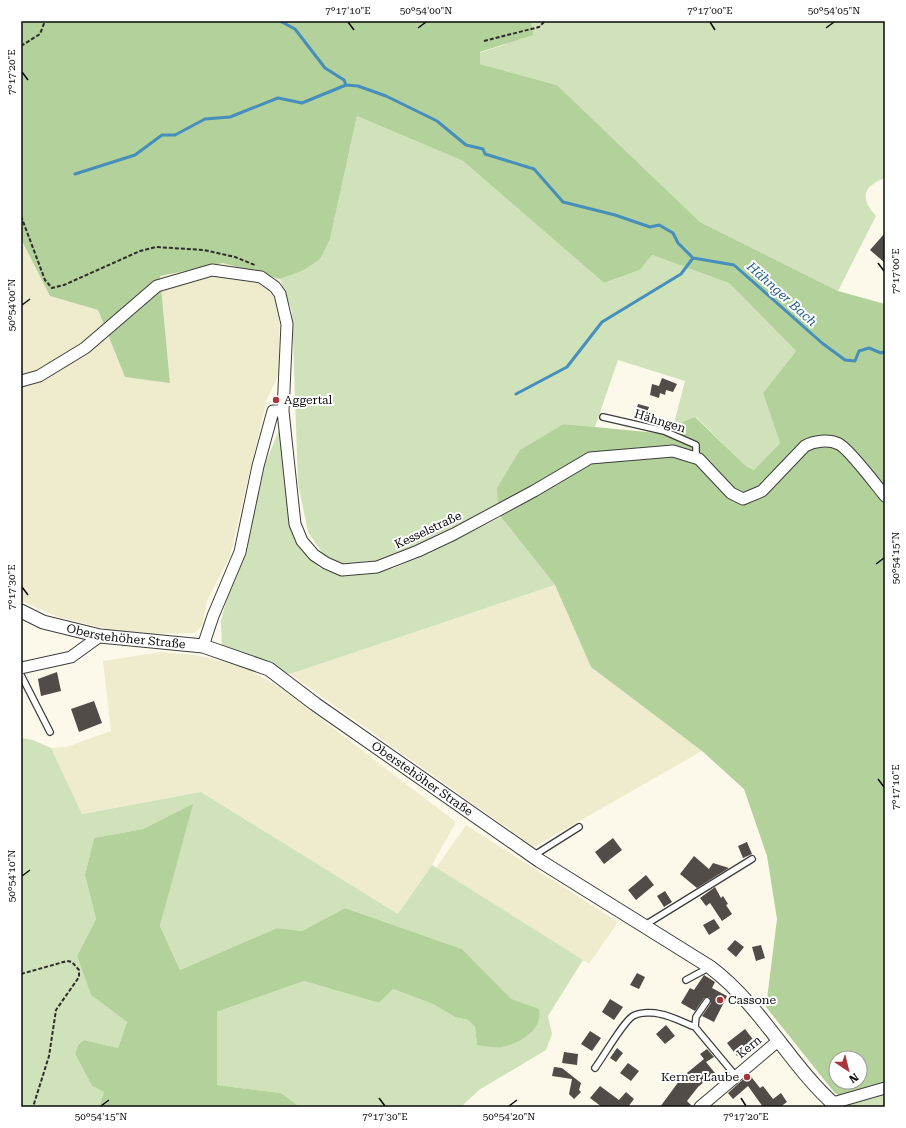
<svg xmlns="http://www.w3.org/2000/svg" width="906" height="1128" font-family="'Roboto Serif',serif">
<rect width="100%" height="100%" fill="#fcf9eb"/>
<!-- farmland -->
<path fill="#efecce" d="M21 239 50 296 98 310 125 377 170 382 160 276 223 263 280 279 279 374 267 399 230 556 207 601 202 626 195 633 126 634 58 617 21 601Z
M555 585 591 667 702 751 534 847 290 674Z
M161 652 196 655 221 661 251 671 279 687 456 822 432 865 398 914 201 792 82 814 51 748 66 747 111 731 103 661Z
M466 825 618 922 589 964 436 868Z"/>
<!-- green -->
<path fill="#cfe2b9" d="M531 21H885V178C862 187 860 198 876 216L838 291 700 222 557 85 480 64 479 53 507 44 532 23Z
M357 116 463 161 604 283 640 270 652 255 729 283 796 351 763 393 780 443 754 470 746 466 696 417 673 427 685 381 618 360 595 427 564 424 498 505 414 546 376 561 358 564H340L323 554 308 532 298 483 292 311 280 279 302 271 330 239Z
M281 425 296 536 319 568 344 575 371 574 394 568 430 553 501 517 555 585 290 674 222 649 221 621 257 484Z
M21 738 33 740 51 748 82 814 201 792 398 914 432 865 583 960 548 1016 552 1034 546 1050 479 1090 461 1107H300L281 1093 217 1085V1012L304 981 379 1003 393 989 433 1004 455 1017 468 1020 475 1027 477 1045 501 1047 538 1009 511 1000 462 949 345 908 302 931 277 928 180 970 160 926 192 805 143 829 94 838 85 875 96 919 77 956 91 995 127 1022 118 1048 84 1040 78 1045 75 1054 92 1086 104 1092 99 1107H21Z
M885 1081V1107H851L839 1096Z"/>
<!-- forest -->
<path fill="#b3d19a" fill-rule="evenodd" d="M24 21H531L533 35 480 52V64L557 85 700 222 838 291 885 304V1081L839 1096 834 1092 766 1007 777 919 767 856 744 789 702 751 591 667 555 585 501 517 498 505 497 488 520 450 564 424 657 433 695 417 746 466 754 470 780 443 763 393 796 351 729 283 652 255 640 270 604 283 463 161 357 116 330 239 320 259 302 271 280 279 223 263 160 276 170 383 125 377 98 310 50 296 21 239V25ZM836 1058H860V1082H836Z
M193 804 160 926 180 970 277 928 302 931 345 908 462 949 511 999 539 1009C543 1030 520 1043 502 1047 494 1048 484 1046 477 1045L475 1027 468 1020 455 1017 433 1004 393 989 379 1003 304 981 217 1012V1085L281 1093 300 1107H99L104 1092 92 1086 75 1054 78 1045 84 1040 118 1048 127 1022 91 995 77 956 96 919 85 875 94 838 143 829Z"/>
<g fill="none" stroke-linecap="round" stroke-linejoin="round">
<!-- stream -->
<path stroke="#468ebb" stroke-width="3" d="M280 21 295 29 325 68 344 80 346 85
M75 174 135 155 162 135H175L205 119 230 117 278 98 302 103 346 85 358 86 386 96 437 121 466 145 483 149 485 154 534 169 563 202 615 215 650 227 659 225 673 233 678 243 693 258 734 265 822 343 845 360 855 361 859 351 869 348 881 353 885 351
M516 394 567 367 602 322 681 274 693 258"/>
</g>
<!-- building -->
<path fill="#524c48" d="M885 233V263L870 250Z
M662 378 677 384 673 392 666 390 665 395 660 393 659 398 650 395 652 384 659 386Z
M638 404 649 407 644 421 634 418Z
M57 672 61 691 41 696 38 679Z
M94 701 102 723 79 732 71 709Z
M613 838 622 850 604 864 595 852Z
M747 842 752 854 743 858 738 846Z
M694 856 709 869 713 863 729 868 697 888 680 874Z
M646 875 654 885 636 900 628 890Z
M715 887 721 898 723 896 728 904 726 905 732 914 722 921 710 903 706 906 700 898Z
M665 891 672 902 664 907 657 896Z
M714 919 720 928 709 935 703 925Z
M735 940 744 947 736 957 727 949Z
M761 945 765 958 756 961 752 947Z
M637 973 645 977 639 989 630 985Z
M704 975 715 982 712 988 727 996 714 1022 702 1016 711 1003 709 997 704 998 695 1011 681 1003 690 988 694 990Z
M610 999 623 1007 614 1020 602 1012Z
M666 1025 675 1036 665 1044 656 1034Z
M745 1029 755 1042 737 1056 727 1043Z
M590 1031 601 1038 592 1051 581 1044Z
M617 1048 623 1053 616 1062 610 1058Z
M707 1049 714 1057 706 1062 715 1073 698 1087 687 1101 693 1107H660L682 1077 704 1059 700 1054Z
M564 1052 578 1054 577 1065 562 1063Z
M628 1063 639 1071 631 1081 620 1073Z
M554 1067 562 1068 581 1083 579 1090 581 1092 574 1099 569 1094 572 1079 552 1076Z
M749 1074 760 1088 763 1086 773 1099 781 1093 787 1102 780 1107H763L748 1086 733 1099 728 1093Z
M600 1086 619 1100 626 1092 634 1099 628 1107H602L590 1098Z"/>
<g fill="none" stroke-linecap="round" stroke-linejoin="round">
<defs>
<path id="service" d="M603 417 664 431 696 445V458
M21 675 50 732
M533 856 579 827
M645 925 752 859
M686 980 710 967
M707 1001 696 1017 695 1027 735 1075
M595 1068C604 1056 623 1022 633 1016 640 1012 653 1012 660 1014 672 1016 684 1023 695 1027"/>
<path id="minor" d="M21 381 39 376 85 348 157 286 212 270 261 277 275 287 280 294 287 324 283 411
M203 646 213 616 240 552 258 466 273 411H283L295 524 302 541 314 555 326 563 342 570 377 567 418 551 454 534 534 491 590 458 673 451 699 459 731 493 743 499 762 491 805 446C814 441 828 439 839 444 850 450 876 485 885 496
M21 668 71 657 100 636
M833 1103 885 1088
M700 1107 779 1040"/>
<g id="tertiary">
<path id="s1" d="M21 611 43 622 100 636 203 646 269 669 315 704 540 861 710 967C762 1006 789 1065 837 1107"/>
</g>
</defs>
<!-- service casing -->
<use href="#service" stroke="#3d3d3d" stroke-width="8"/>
<!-- minor casing -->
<use href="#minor" stroke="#3d3d3d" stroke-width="13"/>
<!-- tertiary casing -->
<use href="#tertiary" stroke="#3d3d3d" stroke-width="15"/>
<!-- path -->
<path stroke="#2c2c2c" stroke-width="2" stroke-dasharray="4 2" stroke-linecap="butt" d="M484 41 539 27 545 21
M21 46 40 34 45 21
M21 216 45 280 52 288 64 285 140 251 156 247 204 250 235 257 255 265
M21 974 67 961 72 962 79 970V977L56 1010 49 1056 33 1107"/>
<!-- service -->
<use href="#service" stroke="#fff" stroke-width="5.5"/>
<!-- minor -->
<use href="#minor" stroke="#fff" stroke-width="11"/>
<!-- tertiary -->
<use href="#tertiary" stroke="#fff" stroke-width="13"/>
</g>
<!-- ticks -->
<path fill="none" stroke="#0a0a0a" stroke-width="1.5" d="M348 22 354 30M710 22 715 30M418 28 426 22M826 28 834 22M22 72 28 80M878 263 884 271M22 305 30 299M876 564 884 558M22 587 28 595M878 779 884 787M22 876 30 870M379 1098 385 1106M741 1098 746 1106M101 1106 109 1100M509 1106 517 1100"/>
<!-- markers -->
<g fill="#a8353c" stroke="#fff" stroke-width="1.5">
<circle cx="276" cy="400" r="4"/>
<circle cx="720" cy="1000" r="4"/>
<circle cx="747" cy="1077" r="4"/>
</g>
<g text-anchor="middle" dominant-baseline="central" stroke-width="4" stroke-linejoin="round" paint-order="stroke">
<!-- poi labels -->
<g font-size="12" fill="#0a0a0a" stroke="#fff" text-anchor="start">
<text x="284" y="400">Aggertal</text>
<text x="728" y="1000">Cassone</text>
<text x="739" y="1077" text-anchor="end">Kerner Laube</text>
</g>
<!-- street labels -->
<g font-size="12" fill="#0a0a0a" stroke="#fff">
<text transform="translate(660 421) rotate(17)">Hähngen</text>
<text transform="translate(428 530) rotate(-25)">Kesselstraße</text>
<text stroke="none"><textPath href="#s1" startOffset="109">Oberstehöher Straße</textPath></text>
<text stroke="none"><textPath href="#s1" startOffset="445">Oberstehöher Straße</textPath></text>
<text transform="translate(749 1047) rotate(-39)">Kern</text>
</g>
<!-- water labels -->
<g font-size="13" font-style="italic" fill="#25608b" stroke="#fff">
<text transform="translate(782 294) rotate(42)">Hähnger Bach</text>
</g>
</g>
<!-- border -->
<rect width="906" height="1128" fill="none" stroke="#ffffff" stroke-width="44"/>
<!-- north arrow -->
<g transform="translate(848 1070) rotate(145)"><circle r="19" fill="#ffffff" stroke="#9d9d9d"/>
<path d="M0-3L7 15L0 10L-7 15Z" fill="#a8353c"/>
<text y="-6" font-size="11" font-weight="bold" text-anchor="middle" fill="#0a0a0a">N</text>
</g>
<rect x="22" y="22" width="862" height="1084" fill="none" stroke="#0a0a0a" stroke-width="1.5"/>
<g font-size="10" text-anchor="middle" fill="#0a0a0a">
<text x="348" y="14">7°17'10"E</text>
<text x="426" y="14">50°54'00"N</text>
<text x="710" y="14">7°17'00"E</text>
<text x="834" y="14">50°54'05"N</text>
<text transform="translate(11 72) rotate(-90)" y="4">7°17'20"E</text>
<text transform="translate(895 271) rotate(-90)" y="4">7°17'00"E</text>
<text transform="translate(11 305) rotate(-90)" y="4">50°54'00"N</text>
<text transform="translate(895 558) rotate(-90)" y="4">50°54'15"N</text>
<text transform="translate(11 587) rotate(-90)" y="4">7°17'30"E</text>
<text transform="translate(895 787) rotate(-90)" y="4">7°17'10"E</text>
<text transform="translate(11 876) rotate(-90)" y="4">50°54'10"N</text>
<text x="101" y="1120">50°54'15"N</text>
<text x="385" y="1120">7°17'30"E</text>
<text x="509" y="1120">50°54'20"N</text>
<text x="746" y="1120">7°17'20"E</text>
</g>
</svg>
